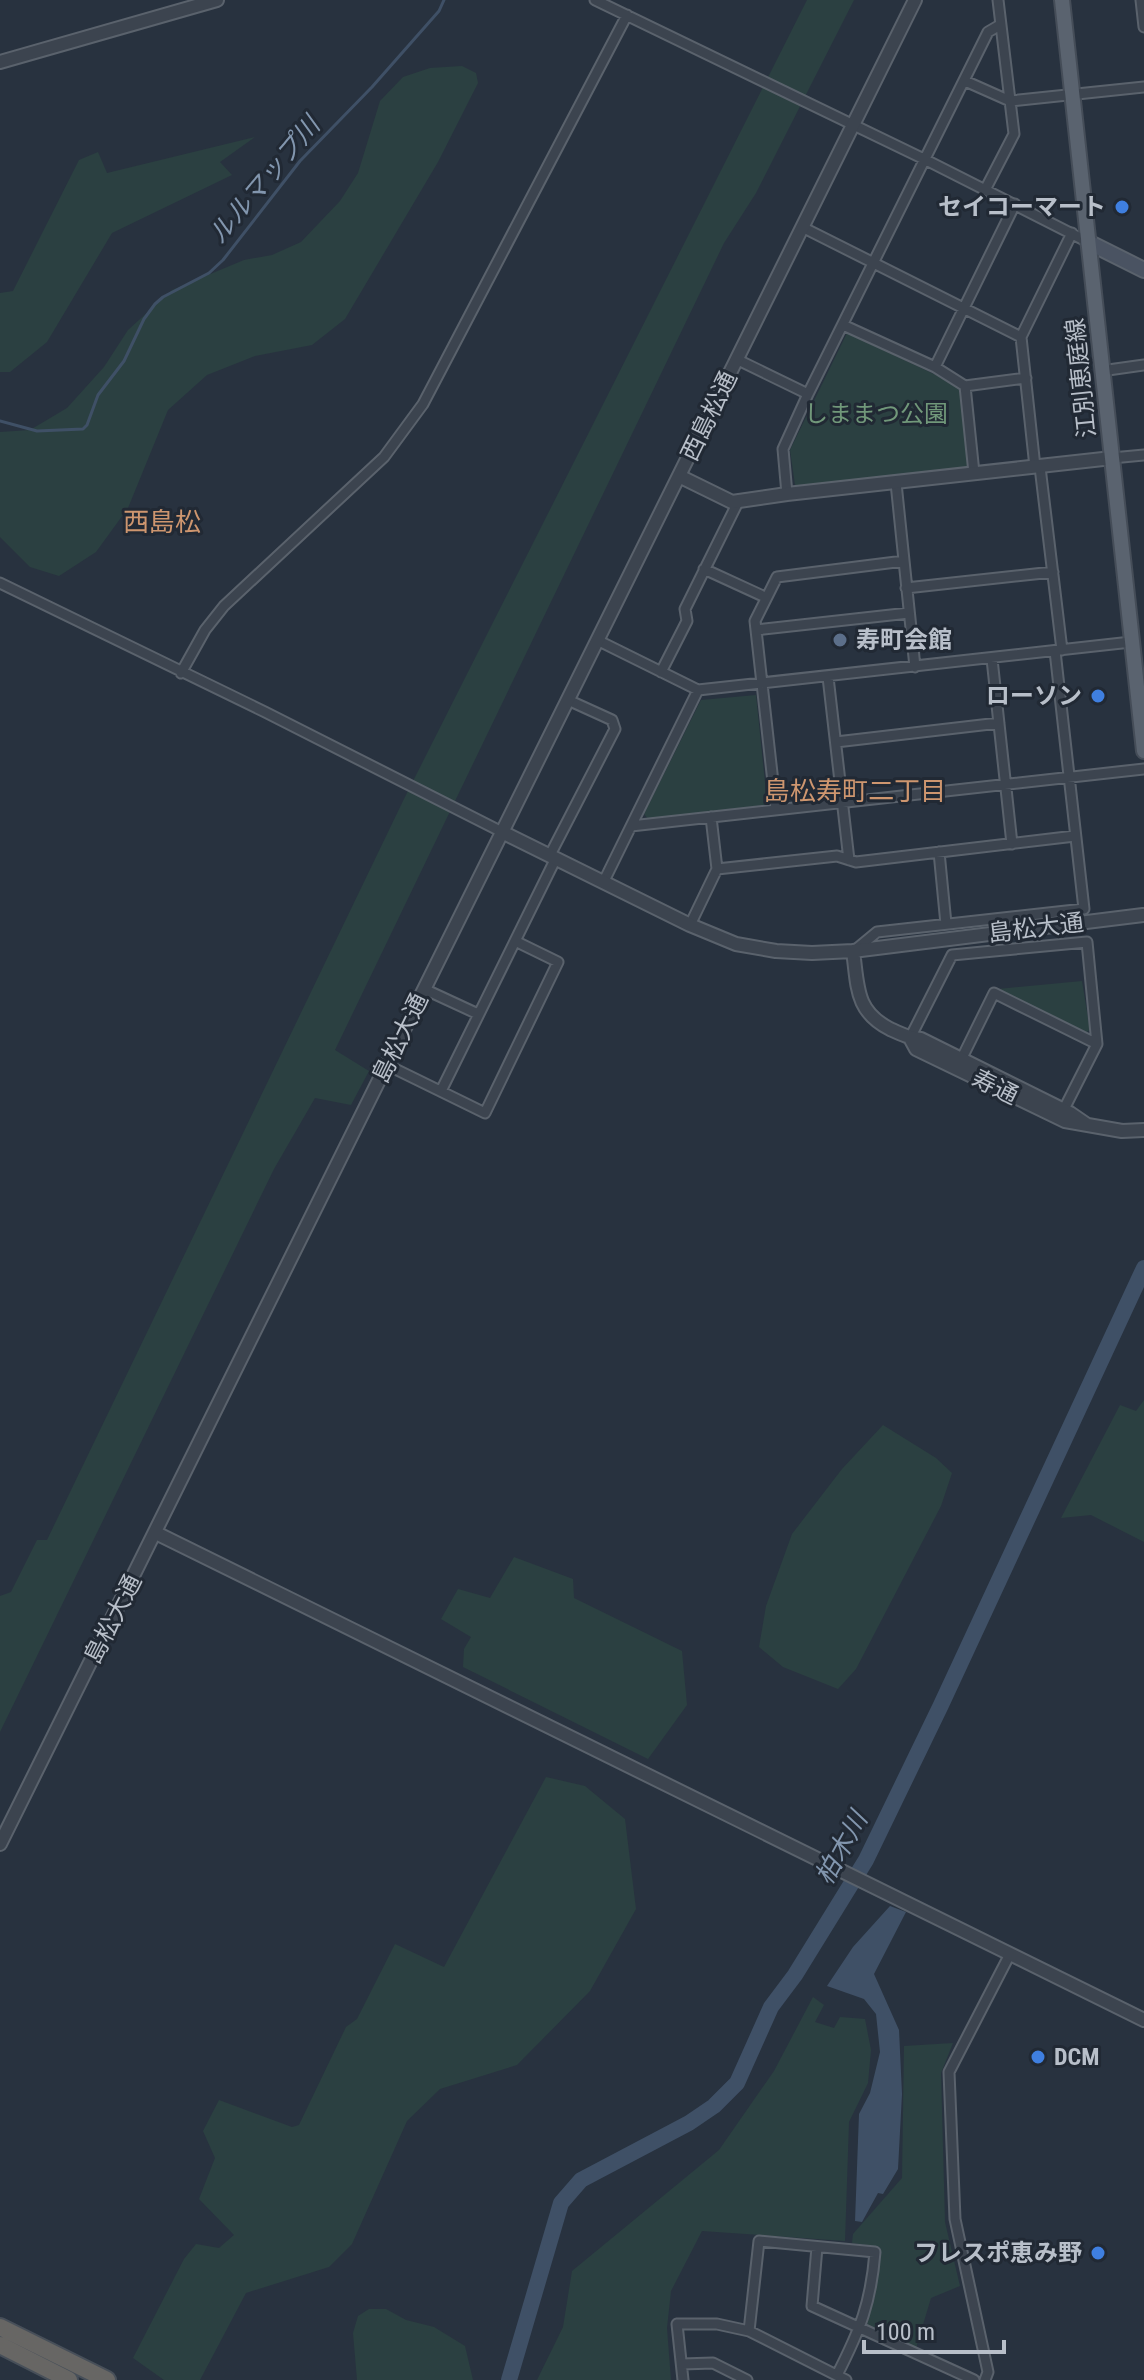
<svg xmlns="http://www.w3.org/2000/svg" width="1144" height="2380" font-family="'Roboto Condensed','Noto Sans JP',sans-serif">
<rect width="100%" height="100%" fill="#28323f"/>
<!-- green -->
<path fill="#2b4041" d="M807 0H854L756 193 724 243 335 1050 369 1071 351 1105 315 1098 274 1169 0 1732V1596L11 1592 37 1540H47L403 801Z
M462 66 476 73 478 83 438 162 345 319 312 345 255 356 207 375 168 410 128 508 96 552 59 576 30 567 0 537V432L30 430 67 408 104 367 128 330 172 290 244 260 272 255 301 242 340 201 358 173 380 101 403 77 430 68Z
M255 137 220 162 232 175 112 233 47 342 10 372H0V293L13 291 79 160 98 152 107 173Z
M847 333 955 384 960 391 970 465 967 468 797 487 795 485 790 450Z
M756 695 767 802 765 805 648 819 644 814 701 700Z
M1082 981 1090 1030 1085 1033 998 989Z
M1144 1400V1542L1091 1515 1061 1518 1120 1405 1136 1411Z
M883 1425 936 1458 952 1473 941 1506 856 1669 838 1689 783 1667 759 1647 766 1606 792 1534 842 1469Z
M514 1557 573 1579 574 1598 682 1651 687 1705 648 1759 463 1667 464 1649 471 1637 441 1619 458 1589 490 1598Z
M546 1777 585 1786 625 1819 636 1909 590 1991 517 2065 440 2089 407 2121 352 2244 329 2267 246 2293 200 2380H164L133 2358 184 2259 196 2244 219 2248 234 2235 199 2199 215 2158 203 2131 219 2100 292 2127 299 2125 346 2027 357 2019 395 1944 444 1967Z
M813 1997 824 2005 815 2022 834 2028 840 2017 865 2019 871 2050 868 2083 849 2122 845 2241 702 2231 671 2291 667 2328 671 2380H537L563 2327 572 2271 719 2150 774 2071Z
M953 2043 941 2073 945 2222 960 2286 931 2298 916 2348 869 2328 867 2322 875 2296 880 2247 852 2243 853 2234 902 2178 904 2046Z
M369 2309H386L406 2320 434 2327 465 2346 473 2380H357L353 2333 358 2316Z"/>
<!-- water -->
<path fill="#3f5066" d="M890 1906 906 1912 874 1974 899 2030 902 2094 898 2169 883 2194 878 2193 862 2222 855 2221 859 2114 870 2093 880 2052 876 2014 864 1999 827 1986 853 1947Z"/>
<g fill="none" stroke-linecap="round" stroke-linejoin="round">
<!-- stream -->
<path stroke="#3f5066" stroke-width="3" d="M0 421 37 431 83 429 87 425 98 395 124 361 144 319 155 304 163 297 209 273 223 260 300 161 372 87 439 11 444 0"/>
<!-- river -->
<path stroke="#3f5066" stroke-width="16" d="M509 2380 561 2203 581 2180 689 2123 714 2106 737 2083 771 2007 795 1975 866 1860 941 1705 1144 1268"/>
<defs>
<path id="minor" d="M595 0 926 160 1088 242
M1141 0 1144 27
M965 81 1010 101 1144 87
M985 190 1014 134 998 0
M802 227 1021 337
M843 325 935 367 965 386 974 473
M736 359 808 394
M935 367 1015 204
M1101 371 1144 365
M965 386 1026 378
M1112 458 1144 455
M1035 467 1021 337 1072 233
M1040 467 1062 650
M896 483 915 667
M787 494 783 449 808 394 988 32 1000 25
M704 569 765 597
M0 583 265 712 502 832
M906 588 1053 572
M756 630 909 613
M597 640 698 690 1131 642
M992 659 1012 844
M661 672 687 621 685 609 739 500
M181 673 205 630 224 606 384 457 423 404 627 15
M828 677 849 860
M836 742 999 723
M776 809 755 621 777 577 904 561
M711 817 717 869
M631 826 1144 769
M939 852 946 924
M550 855 615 729 612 720 568 700
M603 883 698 690
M690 925 717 869 837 856 856 862 1075 836
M854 951 877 932 1084 909 1055 651
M424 989 478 1014
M910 1038 952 955 1087 942 1097 1044 1061 1115
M960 1062 994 993 1097 1044
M387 1065 485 1113 558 962 515 941
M441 1091 556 858
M817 2247 812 2306 974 2380
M749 2331 759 2241 875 2252C871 2303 860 2330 837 2375
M682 2364 713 2363 747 2380
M683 2380 677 2324H717L749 2331 846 2380
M985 2380 988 2372 955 2219 949 2072 1010 1954"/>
<path id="tertiary" d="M0 62 217 0
M679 476 732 502 787 494 1112 458
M502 832 690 925 736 944 776 951 812 953 853 951 1143 915
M853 951C858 987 855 1011 890 1029 901 1034 909 1038 921 1039L1070 1113 1086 1124
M910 1038 916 1049 1065 1121 1122 1131 1144 1130
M156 1533 1144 2020
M0 1844 915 0"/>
<path id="secondary" d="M1088 242 1144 270"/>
<path id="primary" d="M1062 0 1144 751"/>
<path id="trunk" d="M0 2327 107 2380
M0 2345 69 2380"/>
</defs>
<!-- minor casing -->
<use href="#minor" stroke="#5a626c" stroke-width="13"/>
<!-- tertiary casing -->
<use href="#tertiary" stroke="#5a626c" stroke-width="16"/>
<!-- secondary casing -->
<use href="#secondary" stroke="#5a626c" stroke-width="18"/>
<!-- primary casing -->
<use href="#primary" stroke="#454d58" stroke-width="18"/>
<!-- trunk casing -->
<use href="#trunk" stroke="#474f59" stroke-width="20"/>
<!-- minor -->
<use href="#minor" stroke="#3c444f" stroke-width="9"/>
<!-- tertiary -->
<use href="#tertiary" stroke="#3c444f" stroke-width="12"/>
<!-- secondary -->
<use href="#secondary" stroke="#4a5362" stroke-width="14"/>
<!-- primary -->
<use href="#primary" stroke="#5a636f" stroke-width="14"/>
<!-- trunk -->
<use href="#trunk" stroke="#676664" stroke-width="16"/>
</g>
<!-- markers -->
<g fill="#3f7fe0" stroke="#212934" stroke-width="3">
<circle cx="1122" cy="207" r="8"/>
<circle cx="1098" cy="696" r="8"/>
<circle cx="1038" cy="2057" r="8"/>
<circle cx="1098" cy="2253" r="8"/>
</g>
<circle fill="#5c6f8a" stroke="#212934" stroke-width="3" cx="840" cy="640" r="8"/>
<g text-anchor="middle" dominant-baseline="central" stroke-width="6" stroke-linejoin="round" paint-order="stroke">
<!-- poi labels -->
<g font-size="24" font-weight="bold" fill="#b8bfc9" stroke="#212934" text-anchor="end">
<text x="1106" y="207">セイコーマート</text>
<text x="856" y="640" text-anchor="start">寿町会館</text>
<text x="1082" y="696">ローソン</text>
<text x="1054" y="2057" text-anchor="start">DCM</text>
<text x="1082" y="2253">フレスポ恵み野</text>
</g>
<!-- street labels -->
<g font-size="24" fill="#b8bfc9" stroke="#212934">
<text transform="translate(1081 378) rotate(-96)">江別恵庭線</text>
<text transform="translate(709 416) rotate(-64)">西島松通</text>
<text transform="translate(1036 928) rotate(-7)">島松大通</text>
<text transform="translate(400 1038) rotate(-64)">島松大通</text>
<text transform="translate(995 1087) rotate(26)">寿通</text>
<text transform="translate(113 1619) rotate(-63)">島松大通</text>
</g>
<!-- park labels -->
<g font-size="24" fill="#71987a" stroke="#212934">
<text x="876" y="414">しままつ公園</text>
</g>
<!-- water labels -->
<g font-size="26" font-style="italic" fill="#8296ae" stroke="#212934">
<text transform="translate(264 180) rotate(-50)">ルルマップ川</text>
<text transform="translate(841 1848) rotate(-61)">柏木川</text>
</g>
<!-- neighbourhood labels -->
<g font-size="26" fill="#ce966f" stroke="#212934">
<text x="162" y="522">西島松</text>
<text x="855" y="791">島松寿町二丁目</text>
</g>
</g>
<!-- scale -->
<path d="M864 2340v12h140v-12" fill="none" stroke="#b8bfc9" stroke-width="4"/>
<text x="876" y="2340" font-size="24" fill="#b8bfc9" stroke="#212934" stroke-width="6" paint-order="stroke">100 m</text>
</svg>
